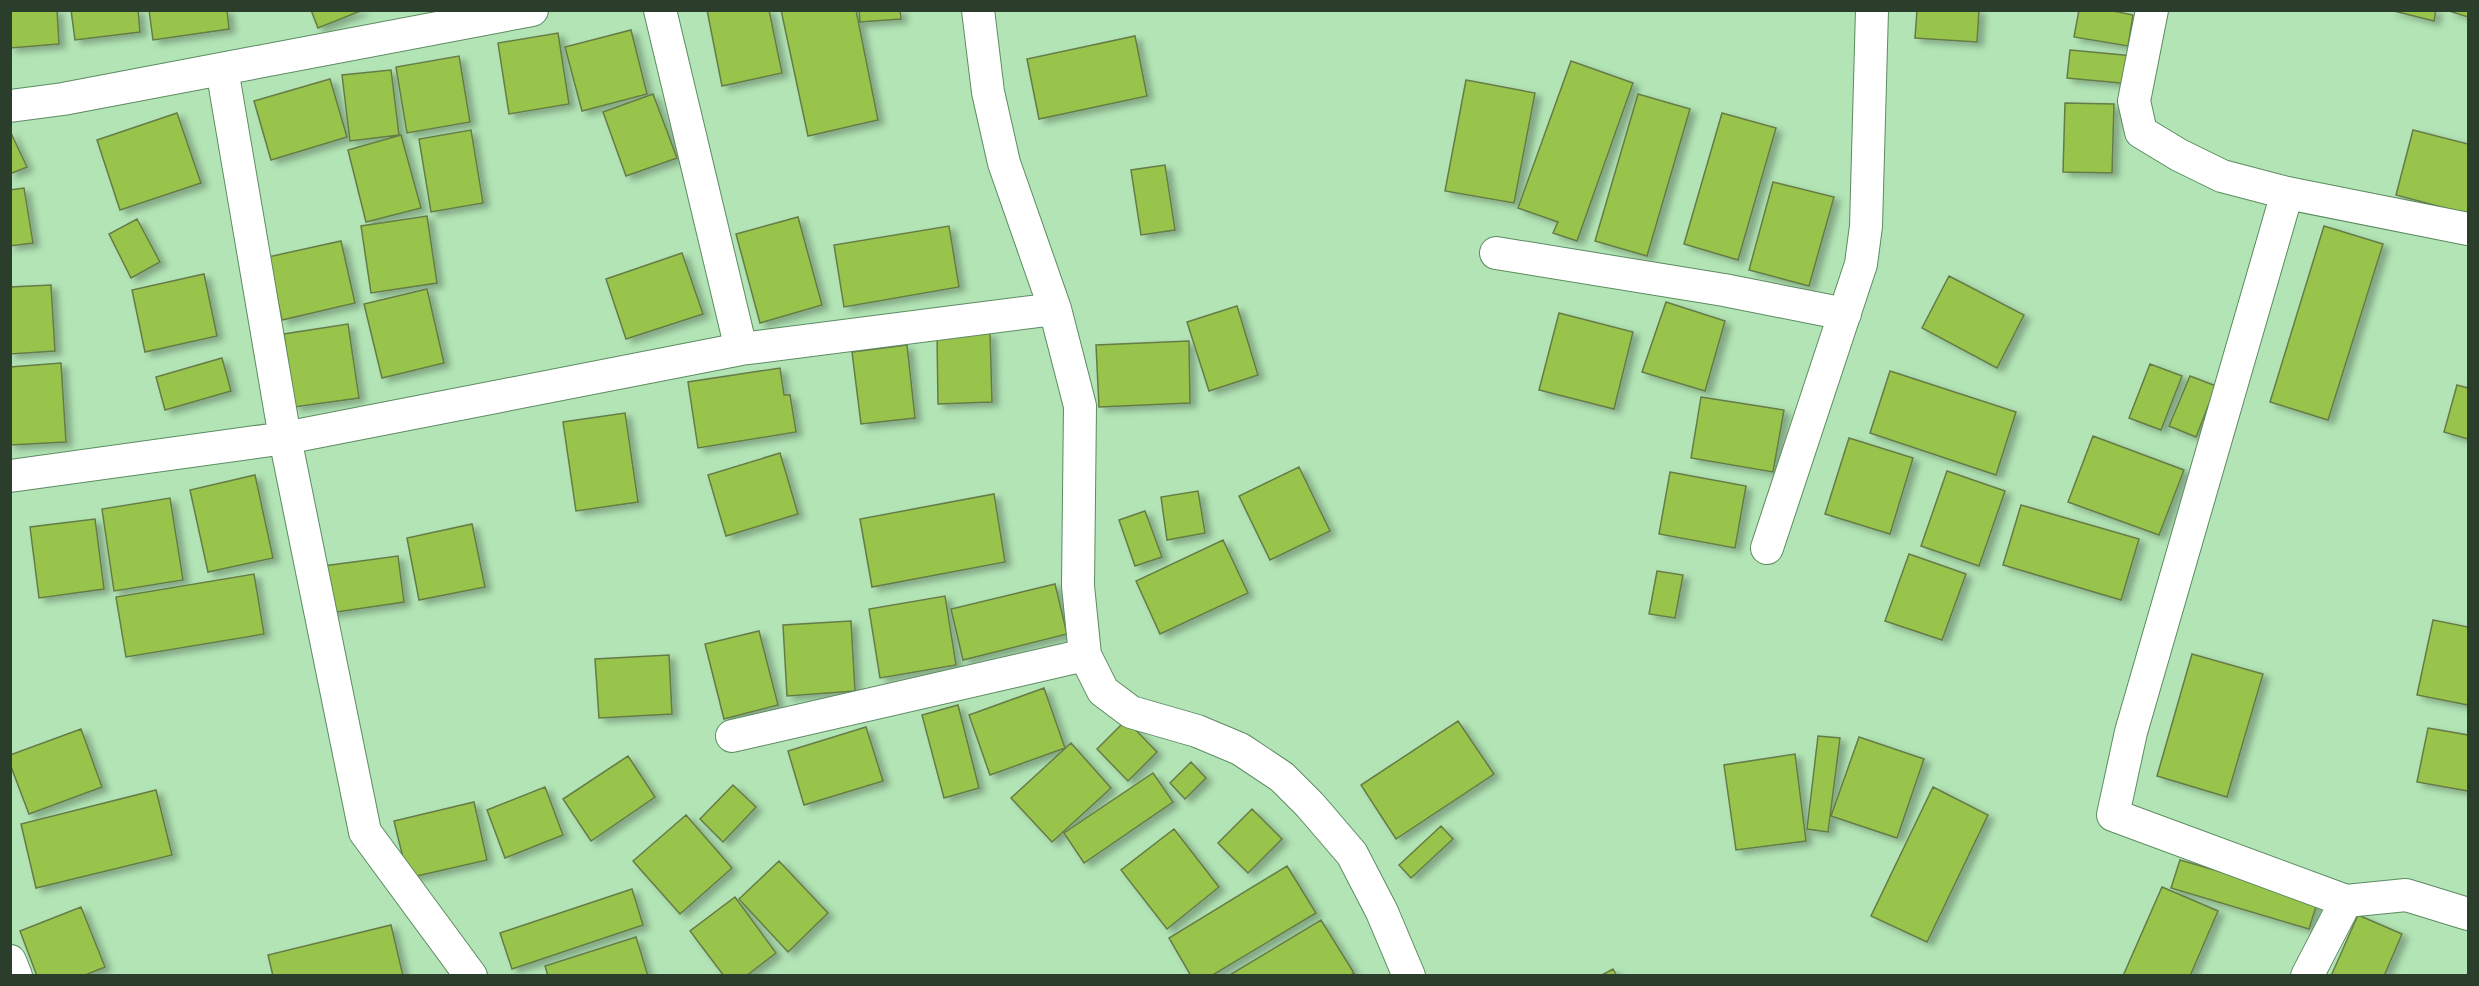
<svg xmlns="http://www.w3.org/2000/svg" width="2479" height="986" font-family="Rubik,sans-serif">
<defs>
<filter id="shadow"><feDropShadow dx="6" dy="4" stdDeviation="3" flood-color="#0004"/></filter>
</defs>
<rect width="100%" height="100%" fill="#b2e4b5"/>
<!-- building -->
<path fill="#98c44c" stroke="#667c46" stroke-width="1.5" filter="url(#shadow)" d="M10 10H57L59 44 10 48Z
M71 10H138L140 32 75 40Z
M149 10H227L229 29 153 40Z
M311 10H363L318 28Z
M707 10H769L782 73 722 86Z
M781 10H856L878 120 808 136Z
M859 10H900L901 19 860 22Z
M1917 10H1979L1977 42 1915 38Z
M2079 10H2108L2133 15 2128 46 2074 37Z
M2390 10H2436L2434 21Z
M2468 10V17L2449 11V10Z
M631 30 647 94 582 111 565 47Z
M558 33 569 104 509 114 498 43Z
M1135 36 1147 96 1039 119 1027 59Z
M2070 50 2134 56 2131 84 2067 78Z
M459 56 470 122 407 133 396 67Z
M1571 61 1633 83 1577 241 1553 233 1558 222 1518 208Z
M391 70 399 135 350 141 342 75Z
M330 79 347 137 271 160 254 101Z
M1466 80 1535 93 1514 203 1445 191Z
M653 94 677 158 626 176 603 112Z
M1638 94 1690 109 1647 256 1595 241Z
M2065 103 2114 104 2112 173 2063 172Z
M177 113 201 183 120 210 97 140Z
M1722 113 1776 128 1738 260 1684 244Z
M471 130 483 203 431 212 419 139Z
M2413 130 2468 144V214L2396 195Z
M10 131 27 167 10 174Z
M401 135 421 208 366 222 348 150Z
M1165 165 1175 230 1141 235 1131 170Z
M1773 182 1834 197 1809 286 1749 270Z
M24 188 33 243 10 246V190Z
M427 216 437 283 371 293 361 226Z
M798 217 822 305 760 323 736 234Z
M137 219 160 262 131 278 109 234Z
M949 226 959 287 844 307 834 245Z
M2324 226 2383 244 2328 420 2270 402Z
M341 241 355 303 282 320 268 257Z
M682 253 703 314 626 339 606 279Z
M204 274 217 336 145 352 132 290Z
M1949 276 2024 315 1997 368 1922 328Z
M51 285 55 351 10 354V287Z
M427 289 444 363 382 378 364 304Z
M1666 302 1725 321 1705 391 1642 372Z
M1237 306 1258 375 1209 391 1187 322Z
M1559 313 1633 332 1614 409 1539 390Z
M348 324 359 398 294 407 284 334Z
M990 333 992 402 938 404 937 335Z
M1189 341 1190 403 1099 407 1096 345Z
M907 345 915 418 861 424 852 352Z
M222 358 231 391 165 410 156 377Z
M61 363 66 442 10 445V367Z
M2150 364 2182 376 2161 430 2129 418Z
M780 368 784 395H790L796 432 698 448 688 382Z
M1890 371 2016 412 1996 475 1870 433Z
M2190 376 2216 386 2196 437 2169 426Z
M2457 385 2468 388V439L2444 432Z
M1701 397 1784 410 1773 472 1691 458Z
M625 413 638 502 576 511 563 422Z
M2093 436 2184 470 2159 535 2068 502Z
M1849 438 1913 458 1890 534 1825 514Z
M780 453 798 514 726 536 708 475Z
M1299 467 1330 531 1270 560 1239 496Z
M1947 471 2005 491 1979 566 1921 546Z
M1670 472 1746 486 1735 548 1659 534Z
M255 475 273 558 208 572 190 490Z
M1198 491 1205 533 1167 540 1161 497Z
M994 494 1005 562 872 587 860 519Z
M170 498 183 580 114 591 102 509Z
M2021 505 2139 539 2121 600 2003 565Z
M1145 511 1162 557 1135 566 1119 520Z
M95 519 104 589 39 598 30 527Z
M472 524 485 587 419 600 407 538Z
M1223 540 1248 593 1160 634 1136 581Z
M1909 554 1966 574 1942 640 1885 621Z
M398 556 404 602 323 614 316 567Z
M1657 571 1683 575 1675 618 1649 614Z
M254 574 264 634 126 657 116 597Z
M1055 584 1067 634 963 660 951 609Z
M945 596 956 665 880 678 869 609Z
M2433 620 2468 627V705L2417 695Z
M851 621 855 691 787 696 783 625Z
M759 631 778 705 724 719 705 644Z
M2192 654 2263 674 2227 797 2157 776Z
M669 655 672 714 599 718 595 659Z
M1044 688 1065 748 990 775 969 715Z
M958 705 979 788 944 798 922 715Z
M1126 720 1157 752 1128 781 1097 749Z
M1458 721 1494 774 1396 839 1361 785Z
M866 727 883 781 804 805 788 751Z
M2428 728 2468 735V791L2417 782Z
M81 729 102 787 29 814 10 764V755Z
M1818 736 1840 738 1828 832 1807 829Z
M1859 737 1924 759 1897 838 1831 816Z
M1071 743 1111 788 1052 842 1011 798Z
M1795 754 1806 841 1736 850 1724 765Z
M628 756 655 797 591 841 563 799Z
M1191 762 1206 778 1185 799 1170 783Z
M1153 773 1173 802 1084 863 1064 833Z
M733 785 756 807 723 842 700 819Z
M545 787 563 835 505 858 487 810Z
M1933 787 1988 815 1927 942 1871 916Z
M156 790 172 855 36 888 21 824Z
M474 802 487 860 408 878 394 821Z
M1252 809 1282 839 1248 873 1218 843Z
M686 815 732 868 680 914 633 861Z
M1441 826 1453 839 1411 878 1399 865Z
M1174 829 1219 887 1167 929 1121 870Z
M2180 860 2318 900 2309 929 2171 888Z
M779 861 828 913 788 952 739 899Z
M1287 866 1316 913 1211 976H1191L1169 938Z
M2162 887 2218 911 2190 976H2123Z
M632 889 643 925 512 969 500 933Z
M735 897 776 953 746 976H724L690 931Z
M81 907 105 967 83 976H37L20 931Z
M2358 915 2402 934 2384 976H2331Z
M1321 920 1354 973 1349 976H1228Z
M391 925 403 976H273L268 955Z
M636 937 648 976H548L545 966Z
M1613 969 1617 976H1600Z"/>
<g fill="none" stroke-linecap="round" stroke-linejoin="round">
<defs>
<path id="street" d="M660 10 741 349
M978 10 988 92 1004 163 1055 309 1080 406 1078 586 1085 655 1103 691 1131 712 1197 731 1240 749 1282 777 1310 805 1352 854 1382 912 1409 976
M2152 10 2134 101 2141 132 2179 155 2222 176 2287 193 2468 229
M222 69 285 438 365 832 471 976
M10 106 63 99 532 10
M2287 193 2131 732 2113 815 2346 901
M1496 253 1724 290 1845 314
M10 476 285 438 741 349 1055 309
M1767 548 1861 264 1866 226 1872 10
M732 736 1085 655
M10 961 16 976
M2307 976 2346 901 2406 895 2468 914"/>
</defs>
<!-- street casing -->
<use href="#street" stroke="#5c8b61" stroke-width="34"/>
<!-- street -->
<use href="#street" stroke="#fff" stroke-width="32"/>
</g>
<!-- border -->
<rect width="2479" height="986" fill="none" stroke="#2a3e2b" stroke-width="24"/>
</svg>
